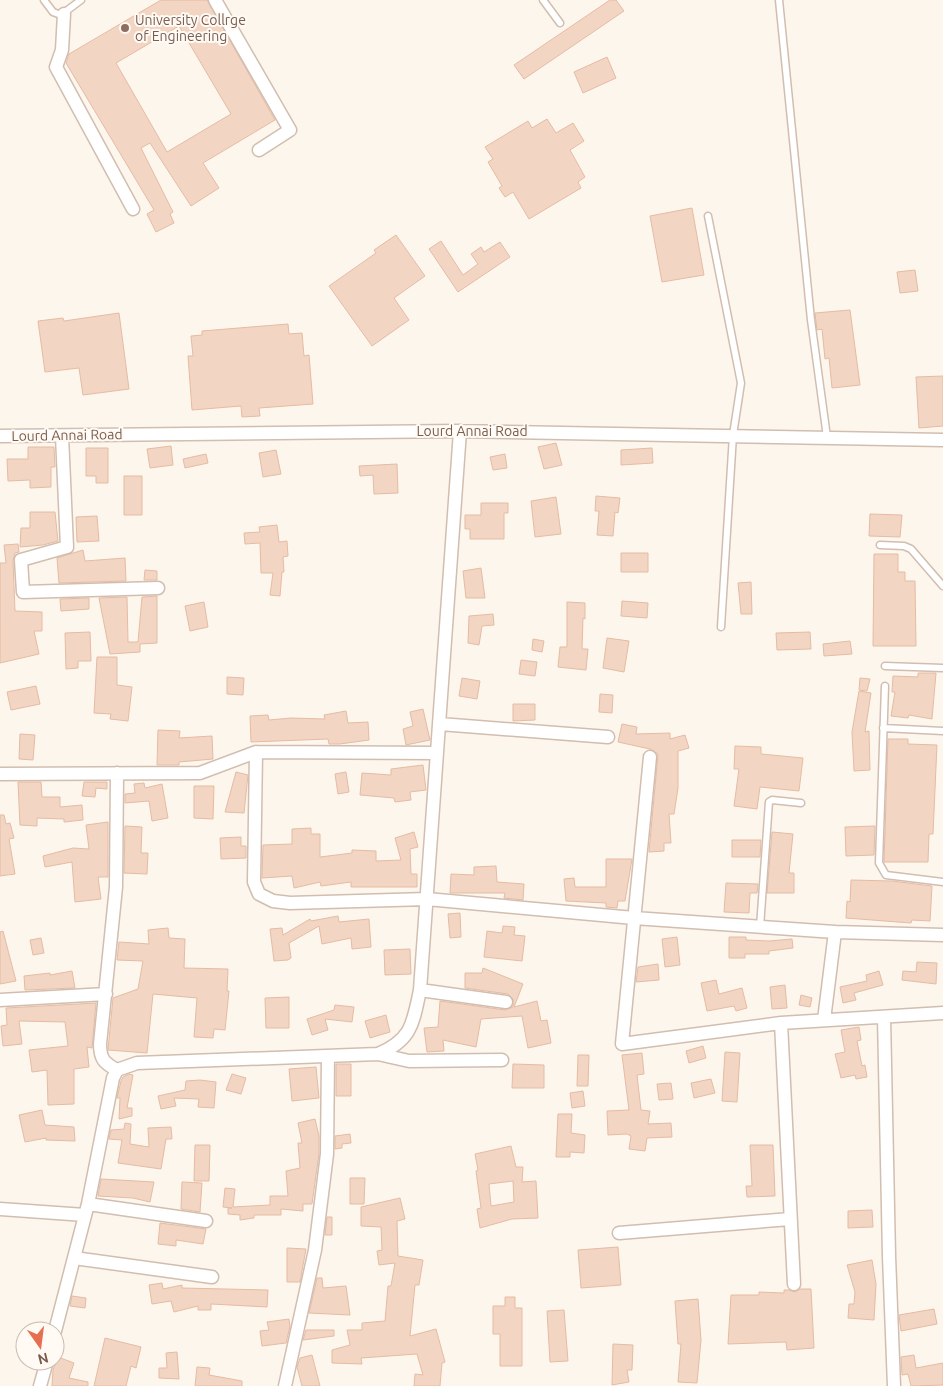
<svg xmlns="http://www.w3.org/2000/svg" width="943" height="1386" font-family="Ubuntu,sans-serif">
<rect width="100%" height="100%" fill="#fdf6ec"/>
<!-- building -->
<path fill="#f3d5c3" stroke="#e6bba3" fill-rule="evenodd" d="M161 0H207L275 120 203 163 219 188 191 206 150 143 141 148 173 212 170 214 174 223 156 232 147 214 154 210 66 63 69 54ZM179 26 231 114 167 152 116 63Z
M610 0H616L624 11 524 79 514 65Z
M607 57 616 78 583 93 574 72Z
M547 119 556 133 573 123 584 141 570 150 585 177 578 182 581 188 529 219 513 192 505 197 499 188 502 186 488 162 493 159 485 147 528 121 532 128Z
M692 208 704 275 662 282 650 216Z
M396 235 425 276 394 298 409 320 372 346 329 286 376 253 374 250Z
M441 241 463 275 478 264 471 254 481 247 484 252 500 242 510 257 458 292 429 249Z
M915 270 918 291 900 293 897 272Z
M850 310 860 385 832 388 829 358 825 359 822 329 817 330 815 313Z
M119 313 129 389 83 395 79 368 45 372 38 321 63 318 64 321Z
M288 324 289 334 302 333 304 356 309 355 313 404 259 408 260 416 242 417 241 406 192 410 188 356H193L191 336 202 335V331Z
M943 376V426L919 428 916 377Z
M556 443 562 465 544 469 538 447Z
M171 446 173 465 150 468 147 449Z
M28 447H54L55 467H51V487L30 488V480L8 481 7 459H28Z
M86 448H108V483H96V476H86Z
M652 448 653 463 621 465V450Z
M276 450 281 474 263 477 259 453Z
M206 454 208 463 185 468 183 459Z
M505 454 507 468 493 470 490 457Z
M397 464 398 493 374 494 373 475 360 476 359 466Z
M124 476H142V515H124Z
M596 496 620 498 618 513 615 512 613 536 597 535 599 511H595Z
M556 497 561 534 535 537 531 501Z
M481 503H508V513H504V539H470V529H465V515H481Z
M30 512H55L58 541 43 545 20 547 21 528H30Z
M870 514 902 515 900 537 869 536Z
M97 516 99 541 77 542 76 517Z
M277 525 279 542 287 541 288 556 283 557 284 572H282L280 596 270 595 273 573H261L260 543 245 544 244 533 260 532 259 527Z
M18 544 19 552 15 553 13 561 15 611 42 612V631H34L39 654 0 663V563H6L4 545Z
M83 550 85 561 125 558 126 581 59 583 57 558Z
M621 553H648V572H621Z
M874 554H898V572H905V581H915L916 646H873Z
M481 568 485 598H466L463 571Z
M145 570 157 571V580H144Z
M751 582 752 614H741L738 583Z
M157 596V643L140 644V652L110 654 99 598 127 597 128 642H138L142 597Z
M89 598V609L61 611 60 599Z
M622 601 648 603 647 618 621 616Z
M204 602 208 627 190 631 185 606Z
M567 602 585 603V619L583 618 582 649H588L586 670 558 667 560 647H567Z
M493 614 494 625 482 626 479 645 468 643 469 616Z
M90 632 91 661H78V668L66 669 65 633Z
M810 632 811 649 777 650 776 633Z
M607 638 629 641 624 672 603 668Z
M533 639 544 641 542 652 532 650Z
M850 641 852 654 824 656 823 644Z
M97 657H117V685L132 687 128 721 110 719 111 714 94 713Z
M521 660 537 662 535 676 519 674Z
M918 673H936L932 719 909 715 908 718 891 716 895 692H892L893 676 918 677Z
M227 677 244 678 243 695 227 694Z
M462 678 480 681 477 699 459 696Z
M860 678 870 679 867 691 859 690Z
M36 686 40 704 11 710 7 692Z
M859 691 871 693 865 732 869 731 870 770 854 771 852 732Z
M600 694 613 695 612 713 599 712Z
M513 704H535V720L513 721Z
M423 709 430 740 406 745 403 729 413 726 410 712Z
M346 711 348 723 368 722 369 740 340 744H329L328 739 251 742 250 716 268 715 269 720 291 718 325 719 324 715Z
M622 724 637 727 636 734 670 733V739L685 735 689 748 678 751V788L674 814H669L671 843H664V851L649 852 658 754 650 749 618 742Z
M158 730 180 731 179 738 212 736 213 759 179 762V765H157Z
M20 734 35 735 33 760 19 759Z
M888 739H908V744L937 745 933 834H929L928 862H884Z
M735 746 761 747V754L803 758 799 791 760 787 757 809 734 806 739 769H734Z
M423 765 426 790 410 792 411 800 395 802 394 798 360 795 362 773 391 775V769Z
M236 772 248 775 244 813 225 812Z
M346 772 349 792 338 794 335 774Z
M18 782H41L42 797H60V807L82 805 83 820 64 822V819L37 818V826L20 825Z
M84 782H107V789L96 788 95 797 82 796Z
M144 783 145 788 162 784 168 818 152 821 149 801 125 803V794L135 793 134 784Z
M194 786H214L213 819 194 818Z
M0 815H4L6 824 10 823 14 838 9 839 15 874 0 876Z
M108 822V877H98L101 899 75 902 72 862 45 867 43 856 73 848 89 849 86 825Z
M125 826 142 827 141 853H148L147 874 124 873Z
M875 826 874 855 846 856 845 827Z
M311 828V834H320V857L352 853V850L376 851V861L401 860 395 838 414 832 418 847 410 849 411 874H417V887H351V882L321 886 320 882 294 888 292 876 262 878 263 845 292 844V829Z
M772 832 793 834 789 873H794V893H767Z
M241 837V846H246V858L221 859 220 838Z
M732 840H761L760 857H732Z
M606 859H632L625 901H618L617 908 606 907V903L566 901 564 879 574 878 575 887H606Z
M496 866 497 882 524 884 523 900 504 898 505 893H450L451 874 474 875V867Z
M851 880 892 881 932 886 930 921 912 920 911 923 846 918 847 901 850 902Z
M726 883 758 884 757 893H750L749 913 724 912Z
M460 913 461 937 450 938 448 914Z
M338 916 339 922 369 919 371 947 352 949 351 938 322 944 319 926 289 943 291 958 288 960 274 961 270 929 282 928 283 935 310 919 311 921Z
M503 926 515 927 514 935 525 936 522 961 484 957 487 931 502 933Z
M168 928 169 938 185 939 184 968 228 969 227 991H229L225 1030 214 1029 213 1038 194 1037 197 998 153 994 147 1053 108 1050 113 998 138 989 143 961 117 960 119 942 149 944 148 930Z
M3 931 16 981 0 984V932Z
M677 937 680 965 665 967 662 939Z
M729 937H746V940L769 941 792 939 793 948 769 951V954H745V958H729Z
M41 938 44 953 33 955 30 940Z
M410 949 411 974 385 975 384 950Z
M917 962 937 963 936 984 902 980 903 971 916 972Z
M658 964 659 980 636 982 638 967Z
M483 968 523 984 514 1007 537 1001 541 1021 547 1020 551 1043 528 1048 522 1016 481 1019 476 1047 443 1040 444 1051 427 1052 424 1028 438 1027 440 1001 505 1010 513 1007V999L508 994 465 988V973H482Z
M72 971 75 988 25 990 24 976 50 973V975Z
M879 971 883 985 854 993 856 1000 843 1003 840 987 867 981 866 975Z
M716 980 719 994 742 988 747 1008 736 1011 734 1006 707 1011 701 983Z
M785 985 787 1008 772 1009 770 987Z
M801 995 812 998 810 1007 799 1005Z
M289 997V1028H266L265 998Z
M96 1003 92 1048 87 1047 89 1067 74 1069V1104L48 1105 47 1070 32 1072 29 1050 68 1046 65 1022 19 1021 22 1044 3 1046 1 1026 7 1025 6 1008Z
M335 1005 354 1007 352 1022 325 1019 328 1030 312 1035 307 1019 334 1010Z
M386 1015 390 1032 370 1038 365 1021Z
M859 1027 861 1040 857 1041 862 1066 865 1065 867 1077 856 1079 855 1075 841 1078 835 1054 845 1052 841 1030Z
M703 1046 706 1058 689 1063 686 1051Z
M725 1052 740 1053 737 1102 722 1101Z
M642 1053 644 1074 637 1075 641 1110 650 1111 648 1124 671 1123 672 1137 647 1138 645 1151 629 1149 631 1136 627 1134 608 1135 607 1111 629 1110 622 1055Z
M578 1055H589L588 1086H577Z
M336 1064H351V1096H336Z
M513 1064 544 1065V1088H512Z
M316 1067 319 1098 292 1101 289 1069Z
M129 1074 133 1075 127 1108H132V1116L119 1119 120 1098H117L121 1081 123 1077Z
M232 1074 246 1078 241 1094 226 1090Z
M711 1079 715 1093 694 1098 691 1083Z
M200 1080 216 1082 214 1108 198 1107 199 1099 174 1098 176 1106 161 1109 158 1096 185 1090 186 1081Z
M671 1083 673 1099 659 1100 657 1084Z
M583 1091 585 1106 572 1108 570 1093Z
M42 1110 45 1125 74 1127 75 1141 46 1140V1138L25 1142 19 1115Z
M558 1114H572L571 1133 585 1135 584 1153 570 1152V1157H556Z
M315 1119 319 1136V1153L312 1204H303V1211L281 1209V1215H254V1218L240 1220V1215L228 1214V1208H232L223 1207 225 1188 235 1189 233 1207 270 1205V1196H288L286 1171 300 1168 298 1143H302L298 1123Z
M125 1123 131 1124 130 1144 149 1147 148 1128 171 1127 172 1139H166L161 1169 118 1163 122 1140 109 1139 111 1130 124 1129Z
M350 1134 351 1143 342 1144V1148L335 1149V1136Z
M195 1145H210L209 1181H194Z
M750 1145H773L775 1196 747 1197 746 1186H752Z
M511 1146 516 1167H523L522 1182 536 1181 538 1218 512 1219 480 1228 477 1209 481 1208 476 1171 478 1170 475 1154ZM513 1181 514 1202 491 1206 489 1184Z
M350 1178H365L364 1204H350Z
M101 1179 154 1182 150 1202 133 1198 98 1196Z
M182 1182 202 1183 200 1212 181 1209Z
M400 1198 405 1219 397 1221 398 1256 423 1260 419 1285H415L410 1336 436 1329 445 1362 442 1363 440 1386H414L415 1374 423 1375 417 1354 361 1358 362 1364 332 1363V1350L350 1345 347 1330H362V1323L385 1321 388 1286H391L395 1263 379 1265 377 1251 382 1250 381 1227 361 1226V1207Z
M872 1210 873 1227 848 1228V1211Z
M327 1217H332V1235H325Z
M160 1223 206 1229 203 1244 176 1240V1246L158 1244Z
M618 1247 621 1285 581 1288 578 1250Z
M287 1248 306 1249 300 1282H287Z
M872 1260 876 1284 874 1320 848 1318 849 1304H854L855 1292 847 1265Z
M317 1278H322L323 1288 346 1286 350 1315 309 1313Z
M162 1283 163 1289 182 1285V1288L268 1290 267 1307 211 1304V1310H198V1306L174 1312 171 1301 152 1304 149 1285Z
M800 1289H811L814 1348 787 1350 786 1342 728 1344 731 1295H759V1292L784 1293V1290H789L795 1292Z
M72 1296 86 1298 85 1308 70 1306Z
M505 1297H515V1308H522V1366H500V1334H493V1306H505Z
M698 1299 701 1340 697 1383 678 1382 681 1344H678L675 1301Z
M934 1309 937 1324 901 1331 899 1315Z
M564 1310 568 1361 550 1362 547 1311Z
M289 1319 290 1326 286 1343 262 1346 260 1331 269 1330 267 1322Z
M306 1330H334V1336L303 1340Z
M105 1338 141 1347 136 1368 131 1366 126 1386H94Z
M613 1344 633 1345 632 1370H627L629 1382 612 1385Z
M177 1352 179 1379 159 1378V1368H167L166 1353Z
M312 1355 320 1386H302L297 1367 300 1358Z
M914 1355 916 1368 943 1363V1385L911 1386 908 1374 902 1375 901 1357Z
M58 1357 74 1363 69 1378 88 1382V1386H52L53 1370Z
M197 1367 210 1368 209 1375 242 1381V1386H195Z"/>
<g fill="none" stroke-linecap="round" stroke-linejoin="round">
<defs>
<path id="lane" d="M44 0 53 12 61 15 81 0
M543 0 560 23
M779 0 811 320 827 437
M708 216 741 383 733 435 721 627
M880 545 904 546 911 549 943 586
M885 666 943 668
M885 686 879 863 886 875 943 882
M883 728 943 731
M760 927 769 802 772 800 801 803"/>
<path id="street" d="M215 0 290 130 259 150
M64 14 62 50 56 67 133 209
M0 436 460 431 943 440
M62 436 67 547 21 560 23 592 158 588
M440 724 608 737
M256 752 254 882 259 894 273 901 290 903 427 899 634 918 835 932 943 935
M650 757 622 1044 781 1023 943 1013
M117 773 116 887 100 1044C100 1059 104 1063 117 1070
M0 774 200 773 256 752 437 753
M420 990 506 1002
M0 1000 106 994
M884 1017 889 1256 894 1386
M824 1020 835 932
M781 1023 794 1284
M378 1054 409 1061 502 1060
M88 1204 206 1221
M0 1209 85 1215
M619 1233 790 1219
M74 1258 212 1277
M55 1331 88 1204 113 1078 117 1070 137 1063 378 1054C412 1040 413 1023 420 990L460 431
M40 1386 47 1361
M285 1386 315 1250 327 1154 328 1057"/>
</defs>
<!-- lane casing -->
<use href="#lane" stroke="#d1beb0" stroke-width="9"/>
<!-- street casing -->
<use href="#street" stroke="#d1beb0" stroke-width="15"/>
<!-- lane -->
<use href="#lane" stroke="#fff" stroke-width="6"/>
<!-- street -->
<use href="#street" stroke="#fff" stroke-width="12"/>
</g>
<!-- markers -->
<circle fill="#8d6e63" stroke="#fffaf3" stroke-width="2" cx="125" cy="28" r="5"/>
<g text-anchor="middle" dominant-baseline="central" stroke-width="4" stroke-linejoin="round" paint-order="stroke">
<!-- education labels -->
<g font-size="14" fill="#785e54" stroke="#fffaf3" text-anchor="start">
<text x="135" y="20">University Collrge<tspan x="135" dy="16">of Engineering</tspan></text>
</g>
<!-- street labels -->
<g font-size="14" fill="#7a5c4d" stroke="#fffaf3">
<text x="472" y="431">Lourd Annai Road</text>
<text transform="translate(67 435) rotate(-1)">Lourd Annai Road</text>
</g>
</g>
<!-- north arrow -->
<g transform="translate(40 1346) rotate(166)"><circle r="24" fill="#fffaf3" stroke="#cabbb1"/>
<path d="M0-4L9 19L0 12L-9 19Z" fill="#e76f51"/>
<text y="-8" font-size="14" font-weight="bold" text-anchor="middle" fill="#7a5c4d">N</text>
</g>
</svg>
